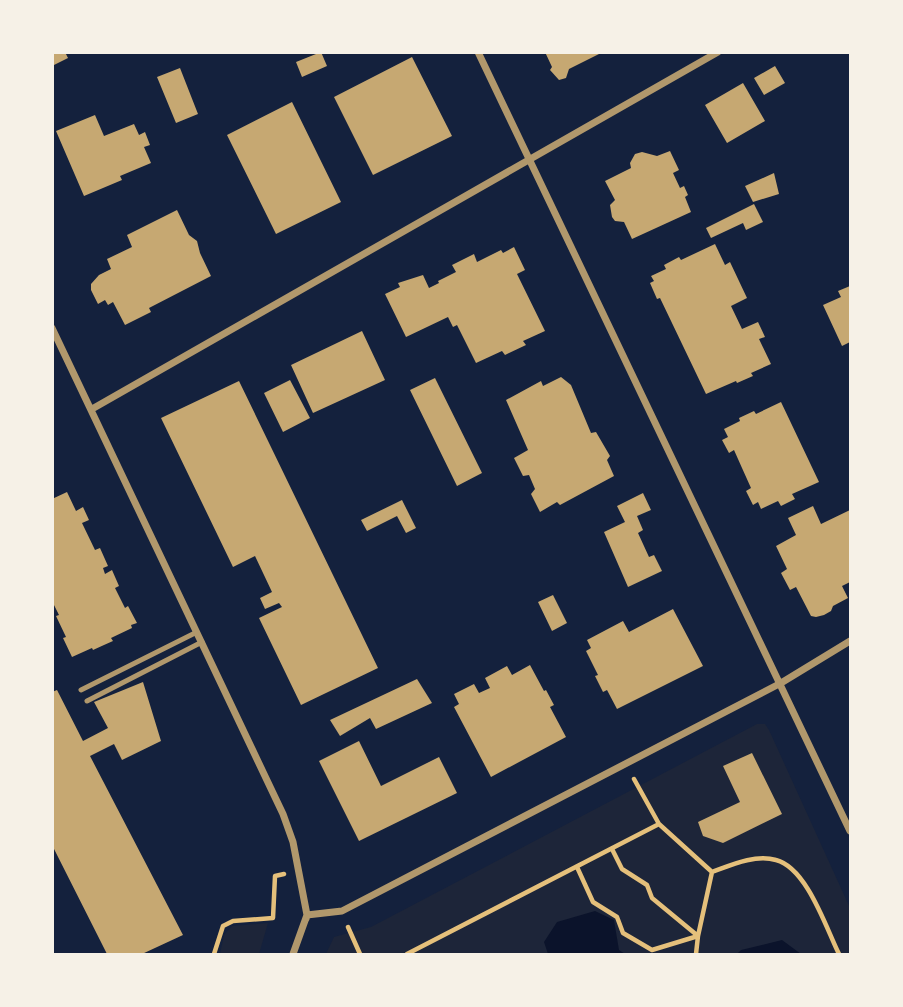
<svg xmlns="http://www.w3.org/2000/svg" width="903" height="1007" font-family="Barlow,sans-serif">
<rect width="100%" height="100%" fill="#14213d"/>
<!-- green -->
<path fill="#1d2539" d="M757 724H765L769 730 850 908V954H326L334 937 371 927Z
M268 923 259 954H220L224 935 232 926Z"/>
<!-- water -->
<path fill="#0b132b" d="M595 911 614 920 619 950 625 954H548L544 942 557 922Z
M782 940 801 954H737L741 950Z"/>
<!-- building -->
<path fill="#c6a872" d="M52 52H65L68 58 52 66Z
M321 52 327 66 302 77 296 62Z
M545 52H603L569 69 566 78 559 80 550 70 552 67Z
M412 57 452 136 373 175 334 97Z
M775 66 785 83 764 95 754 78Z
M180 68 198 114 176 123 157 77Z
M743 83 765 121 727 143 705 105Z
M292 102 341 202 276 234 227 135Z
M95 115 104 136 134 124 139 135 145 132 150 145 144 147 151 163 120 176 122 180 84 196 56 131Z
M670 151 679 170 673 173 680 188 684 186 688 195 685 197 691 212 632 239 624 222 615 221 612 217 610 205 615 200 605 181 631 168 630 163 635 154 642 152 657 156Z
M774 173 779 194 753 202 745 186Z
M754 204 763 222 746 230 743 223 711 238 706 228Z
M177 210 189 235 197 241 200 253 211 276 149 308 151 312 125 325 113 302 108 305 105 300 98 304 91 290V284L99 275 111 269 107 259 132 247 127 235Z
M715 244 725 265 730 262 747 298 731 306 742 329 758 322 765 337 759 339 771 364 751 373 753 376 737 383 736 381 706 394 660 298 657 299 650 283 654 281 651 276 666 269 664 265 679 257 681 260Z
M514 247 525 270 517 274 545 331 523 341 526 345 505 355 502 351 476 363 457 325 453 327 448 317 406 337 385 294 400 287 398 283 423 275 429 288 439 283 438 281 456 272 452 265 474 254 477 262 501 250 503 253Z
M850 286V342L842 346 823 305 841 297 838 291Z
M362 331 385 380 313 413 291 365Z
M561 377 571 385 591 433 596 432 610 456 607 460 614 476 560 505 557 502 540 512 531 494 535 489 529 475 523 476 514 458 528 450 506 400 541 381 543 386Z
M435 378 482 473 457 486 410 390Z
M290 380 310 418 283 432 264 393Z
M239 381 378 668 301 705 259 618 282 607 279 603 265 609 260 598 272 592 255 556 233 567 161 418Z
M781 402 819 482 792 494 795 499 781 506 778 501 761 509 758 502 753 505 746 491 751 488 742 468 734 450 729 453 722 440 728 437 724 429 740 421 739 418 754 411 756 414Z
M67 492 76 511 83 507 89 520 82 523 95 550 100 548 108 566 103 568 105 574 112 570 119 586 115 588 125 608 128 606 137 623 131 625 132 628 111 638 113 641 104 645 93 650 92 648 72 657 63 638 66 637 56 616 59 615 52 601V499Z
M643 493 651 510 637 516 643 530 638 533 649 557 654 555 662 571 628 587 604 532 625 522 617 506Z
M402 500 416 528 406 533 397 516 367 531 361 520Z
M813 506 821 524 850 510V582L842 586 848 598 833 606 831 611 824 615 816 617 811 616 796 587 790 590 781 573 787 569 776 546 796 535 788 518Z
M553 595 567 623 552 631 538 602Z
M673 609 703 666 617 709 607 690 603 692 595 676 598 675 586 651 591 648 587 640 623 621 629 632Z
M530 665 544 691 546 690 554 705 550 707 566 737 491 777 454 707 459 704 454 694 474 684 479 693 490 688 485 678 507 666 512 675Z
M417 679 432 703 376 729 370 718 340 736 330 720Z
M143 682 161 741 122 760 114 744 90 756 183 935 142 954H107L52 845V692L57 690 83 741 108 728 94 702Z
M359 741 381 786 439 757 457 793 359 841 319 761Z
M752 753 782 814 723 843 703 836 698 822 740 802 723 766Z"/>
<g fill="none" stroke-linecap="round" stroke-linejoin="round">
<!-- path -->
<path stroke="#e5c07b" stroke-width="4.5" d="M634 779 659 824
M577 867 593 902 617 917 623 933 652 950 698 936 652 898 647 885 622 869 612 849
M348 927 360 954
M214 954 223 926 233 921 273 918 275 876 284 874
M407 954 659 824 712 872C731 865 755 854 776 860 807 868 826 928 839 954
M696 954 698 936 712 872"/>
<!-- service -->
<path stroke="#b1986c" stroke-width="5" d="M81 690 197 632
M87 701 202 642"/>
<!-- minor -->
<path stroke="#b1986c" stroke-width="7" d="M478 52 850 831
M52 328 283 814 293 842 307 915 293 954
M92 409 718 52
M306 919 307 915 342 911 781 683 850 641"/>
</g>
<!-- border -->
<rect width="903" height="1007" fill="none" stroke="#f6f1e7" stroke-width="108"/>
</svg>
